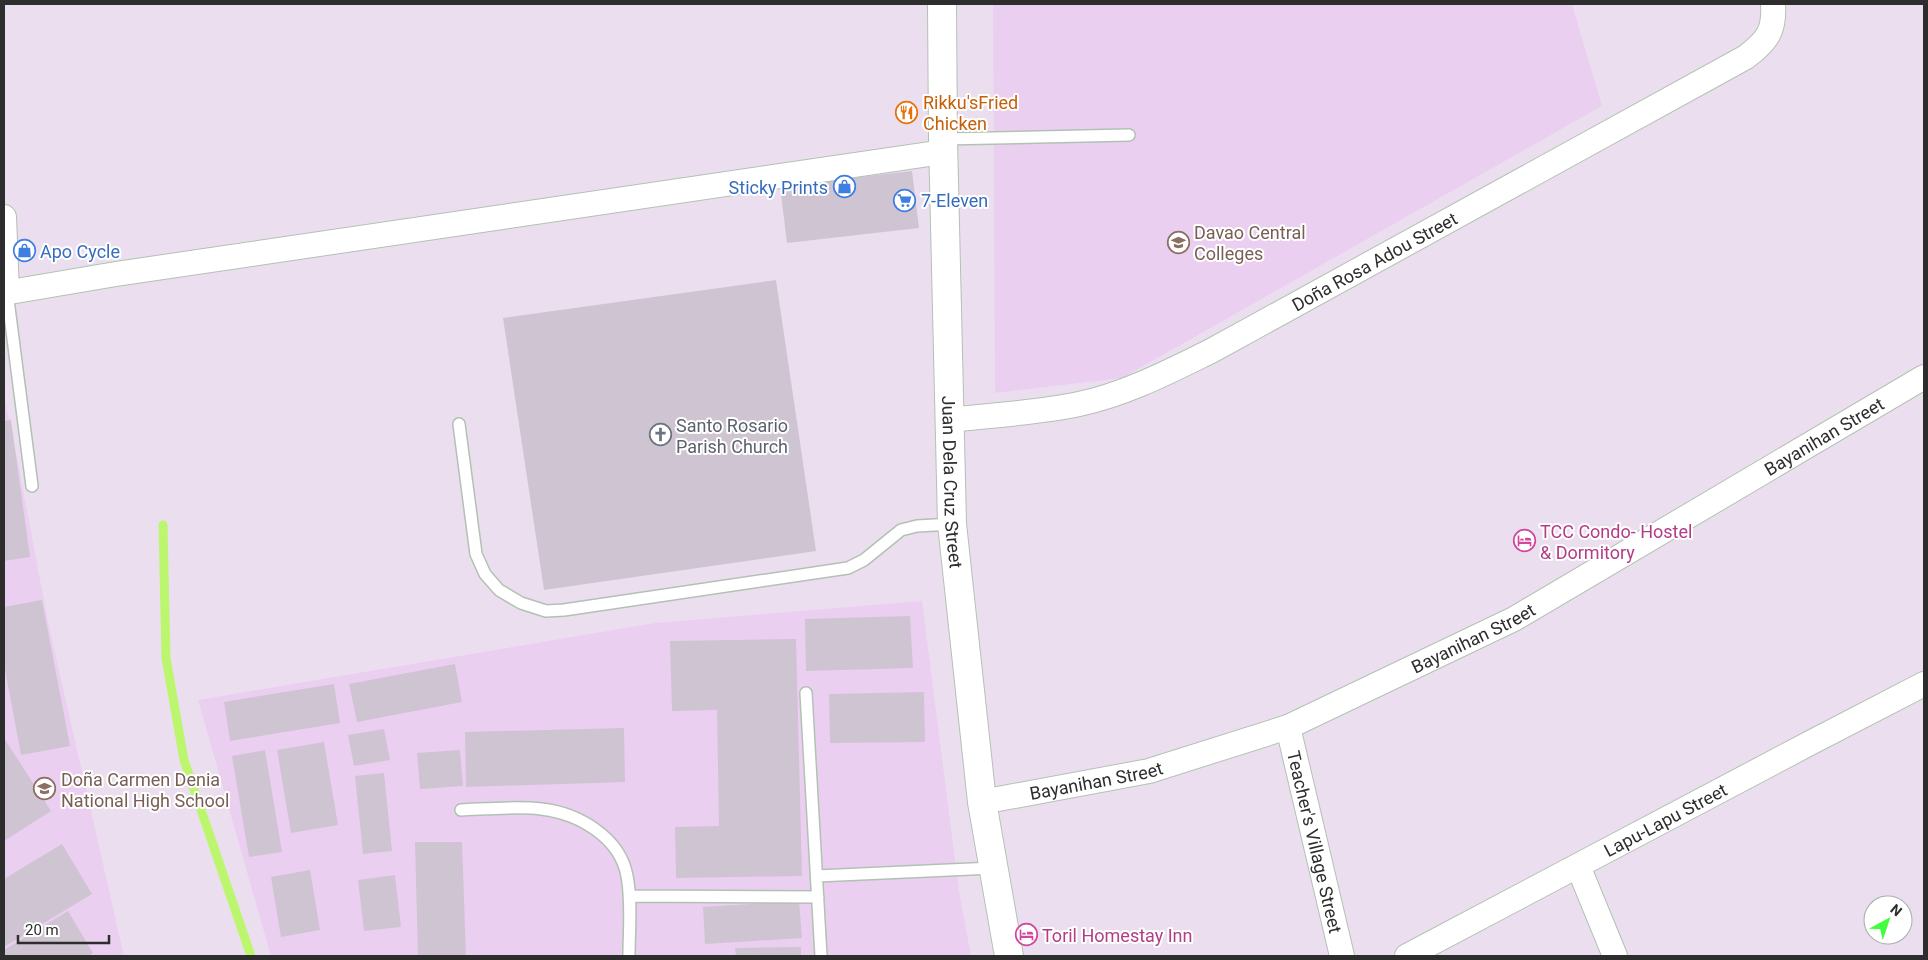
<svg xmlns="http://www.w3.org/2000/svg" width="1928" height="960" font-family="Roboto,sans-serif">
<rect width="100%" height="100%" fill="#ebdfef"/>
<!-- education -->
<path fill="#ebcff1" d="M993 4H1572L1602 106 1122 378 995 393Z
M4 395 18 463 48 622 124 956H4Z
M922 601 959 891 971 956H271L198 700 655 623Z"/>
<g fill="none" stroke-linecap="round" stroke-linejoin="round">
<!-- stream -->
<path stroke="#bcf66e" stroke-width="9" d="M163 525 166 658 184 760 251 956"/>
</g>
<!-- building -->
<path fill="#cfc4d2" d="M912 171 919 228 787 243 780 186Z
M776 280 816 551 544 590 503 318Z
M11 420 30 557 4 561V421Z
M42 600 70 746 21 755 4 664V607Z
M910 616 913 668 806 671 805 619Z
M796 639 802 876 676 878 675 827 719 826 717 710 672 711 670 641Z
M455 664 462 702 357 722 349 684Z
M334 684 340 723 230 741 224 702Z
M924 692 925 742 830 743 829 694Z
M624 728 625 782 466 787 465 732Z
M384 729 390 760 354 766 348 735Z
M4 738 51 811 4 841Z
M324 742 338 825 291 833 277 750Z
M265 750 282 852 249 857 232 756Z
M460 750 463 786 420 789 417 753Z
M384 773 392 851 363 854 355 776Z
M415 842H462L466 956H418Z
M62 844 92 894 4 947V879Z
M310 870 320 930 281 937 271 877Z
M395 875 401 927 364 931 358 880Z
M799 901 802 938 705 944 703 907Z
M68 911 93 953 89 956H4V950Z
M801 947V956H736L735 948Z"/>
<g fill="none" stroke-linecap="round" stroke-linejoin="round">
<defs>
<path id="lane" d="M943 139 1129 135
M7 292 32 486
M459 424 476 554 485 574 499 590 521 603 546 611 564 610 848 568 864 560 901 530 917 526 952 524
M806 693 821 956
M461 810C486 809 517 806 541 809 578 813 620 837 627 876 632 902 629 930 629 956
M817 876 993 868
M629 896 818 897"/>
<g id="street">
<path d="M4 217 7 292"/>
<path d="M4 293 116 274 943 152"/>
<path id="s1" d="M950 420C993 415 1037 413 1079 404 1126 394 1168 372 1211 351L1746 57C1767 41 1775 31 1773 4"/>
<path id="s2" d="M1288 727 1342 956"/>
<path id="s3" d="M982 802 1149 771 1288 727 1514 619 1924 377"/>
<path d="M1578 866 1615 956"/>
<path id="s4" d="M1407 956 1810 743 1924 684"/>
</g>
<g id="secondary">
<path id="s5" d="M942 4 943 139 952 524 982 802 1009 956"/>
</g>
</defs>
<!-- lane casing -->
<use href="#lane" stroke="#b3c1b3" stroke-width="14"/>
<!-- street casing -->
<use href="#street" stroke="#b3c1b3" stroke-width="26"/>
<!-- secondary casing -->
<use href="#secondary" stroke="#b3c1b3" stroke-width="30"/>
<!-- lane -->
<use href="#lane" stroke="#fff" stroke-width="11"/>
<!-- street -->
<use href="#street" stroke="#fff" stroke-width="24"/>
<!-- secondary -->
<use href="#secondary" stroke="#fff" stroke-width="28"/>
</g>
<!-- icons -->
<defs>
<symbol id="restaurant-ring" viewBox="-11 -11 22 22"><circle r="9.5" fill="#fff" stroke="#e8710a" stroke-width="1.5"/><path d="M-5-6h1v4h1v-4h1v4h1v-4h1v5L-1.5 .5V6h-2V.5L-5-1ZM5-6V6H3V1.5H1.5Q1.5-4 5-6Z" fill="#e8710a"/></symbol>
<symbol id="shop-ring" viewBox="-11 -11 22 22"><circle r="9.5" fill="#fff" stroke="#3f7fe0" stroke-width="1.5"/><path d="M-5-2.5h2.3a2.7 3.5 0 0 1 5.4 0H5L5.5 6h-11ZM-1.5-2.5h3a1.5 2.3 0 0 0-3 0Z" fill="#3f7fe0"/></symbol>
<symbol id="supermarket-ring" viewBox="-11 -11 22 22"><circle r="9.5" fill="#fff" stroke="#3f7fe0" stroke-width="1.5"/><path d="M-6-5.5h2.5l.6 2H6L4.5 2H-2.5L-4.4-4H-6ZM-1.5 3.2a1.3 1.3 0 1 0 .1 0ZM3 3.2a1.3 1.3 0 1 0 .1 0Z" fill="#3f7fe0"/></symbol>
<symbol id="university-ring" viewBox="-11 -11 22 22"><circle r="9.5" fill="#fff" stroke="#8d6e63" stroke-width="1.5"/><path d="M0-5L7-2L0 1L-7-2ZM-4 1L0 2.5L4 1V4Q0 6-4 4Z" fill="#8d6e63"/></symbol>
<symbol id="church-ring" viewBox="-11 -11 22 22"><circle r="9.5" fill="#fff" stroke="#6b7280" stroke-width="1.5"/><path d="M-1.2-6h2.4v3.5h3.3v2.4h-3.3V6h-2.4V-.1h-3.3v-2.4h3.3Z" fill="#6b7280"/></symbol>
<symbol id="hotel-ring" viewBox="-11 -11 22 22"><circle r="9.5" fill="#fff" stroke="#d1479c" stroke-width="1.5"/><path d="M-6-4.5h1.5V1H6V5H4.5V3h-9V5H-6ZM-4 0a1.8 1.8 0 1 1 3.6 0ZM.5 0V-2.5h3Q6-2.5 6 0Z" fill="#d1479c"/></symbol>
<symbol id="school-ring" viewBox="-11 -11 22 22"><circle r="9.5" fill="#fff" stroke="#8d6e63" stroke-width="1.5"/><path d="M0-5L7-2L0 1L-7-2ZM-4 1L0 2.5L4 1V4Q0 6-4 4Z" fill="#8d6e63"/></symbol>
</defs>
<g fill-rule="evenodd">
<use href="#restaurant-ring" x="894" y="100" width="25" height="25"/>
<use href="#shop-ring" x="832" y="174" width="25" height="25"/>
<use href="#supermarket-ring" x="892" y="188" width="25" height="25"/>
<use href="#university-ring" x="1166" y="230" width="25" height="25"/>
<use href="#shop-ring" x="12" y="238" width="25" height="25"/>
<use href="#church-ring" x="648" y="422" width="25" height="25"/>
<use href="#hotel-ring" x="1512" y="528" width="25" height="25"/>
<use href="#school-ring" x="32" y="776" width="25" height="25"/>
<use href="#hotel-ring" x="1014" y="922" width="25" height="25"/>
</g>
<g text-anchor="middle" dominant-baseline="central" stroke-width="4" stroke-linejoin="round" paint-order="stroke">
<!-- food labels -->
<g font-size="18" fill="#c56008" stroke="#fff" text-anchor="start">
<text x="923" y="102">Rikku'sFried<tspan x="923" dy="21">Chicken</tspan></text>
</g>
<!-- shop labels -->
<g font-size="18" fill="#366cbe" stroke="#fff" text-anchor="start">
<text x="828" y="187" text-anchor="end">Sticky Prints</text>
<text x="921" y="200">7-Eleven</text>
<text x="40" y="251">Apo Cycle</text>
</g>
<!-- education labels -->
<g font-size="18" fill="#785e54" stroke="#fff" text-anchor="start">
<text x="1194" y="232">Davao Central<tspan x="1194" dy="21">Colleges</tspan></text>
<text x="61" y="779">Doña Carmen Denia<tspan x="61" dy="21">National High School</tspan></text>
</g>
<!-- street labels -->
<g font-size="18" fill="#2d2d2d" stroke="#fff">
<text stroke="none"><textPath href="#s1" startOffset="459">Doña Rosa Adou Street</textPath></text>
<text stroke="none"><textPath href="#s3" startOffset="926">Bayanihan Street</textPath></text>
<text stroke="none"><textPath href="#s5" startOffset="478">Juan Dela Cruz Street</textPath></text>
<text stroke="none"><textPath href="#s3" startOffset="521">Bayanihan Street</textPath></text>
<text stroke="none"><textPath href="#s3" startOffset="116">Bayanihan Street</textPath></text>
<text stroke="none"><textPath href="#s4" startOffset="292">Lapu-Lapu Street</textPath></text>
<text stroke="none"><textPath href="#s2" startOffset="118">Teacher's Village Street</textPath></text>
</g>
<!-- worship labels -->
<g font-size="18" fill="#5b616d" stroke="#fff" text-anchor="start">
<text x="676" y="425">Santo Rosario<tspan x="676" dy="21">Parish Church</tspan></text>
</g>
<!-- hotel labels -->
<g font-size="18" fill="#b23c85" stroke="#fff" text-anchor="start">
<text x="1540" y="531">TCC Condo- Hostel<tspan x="1540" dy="21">&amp; Dormitory</tspan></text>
<text x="1042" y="935">Toril Homestay Inn</text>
</g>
</g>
<!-- border -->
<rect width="1928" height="960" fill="none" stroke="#2d2d2d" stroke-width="10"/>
<!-- north arrow -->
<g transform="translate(1888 920) rotate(40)"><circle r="24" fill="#ffffff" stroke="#ababab"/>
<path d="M0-4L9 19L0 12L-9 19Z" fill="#42ff3d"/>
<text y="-8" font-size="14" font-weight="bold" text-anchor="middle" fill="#2d2d2d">N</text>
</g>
<!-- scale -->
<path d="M18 935v8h91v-8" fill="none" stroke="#2d2d2d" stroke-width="2.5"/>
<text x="25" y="935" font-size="15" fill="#2d2d2d" stroke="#ffffff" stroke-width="4" paint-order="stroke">20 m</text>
</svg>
